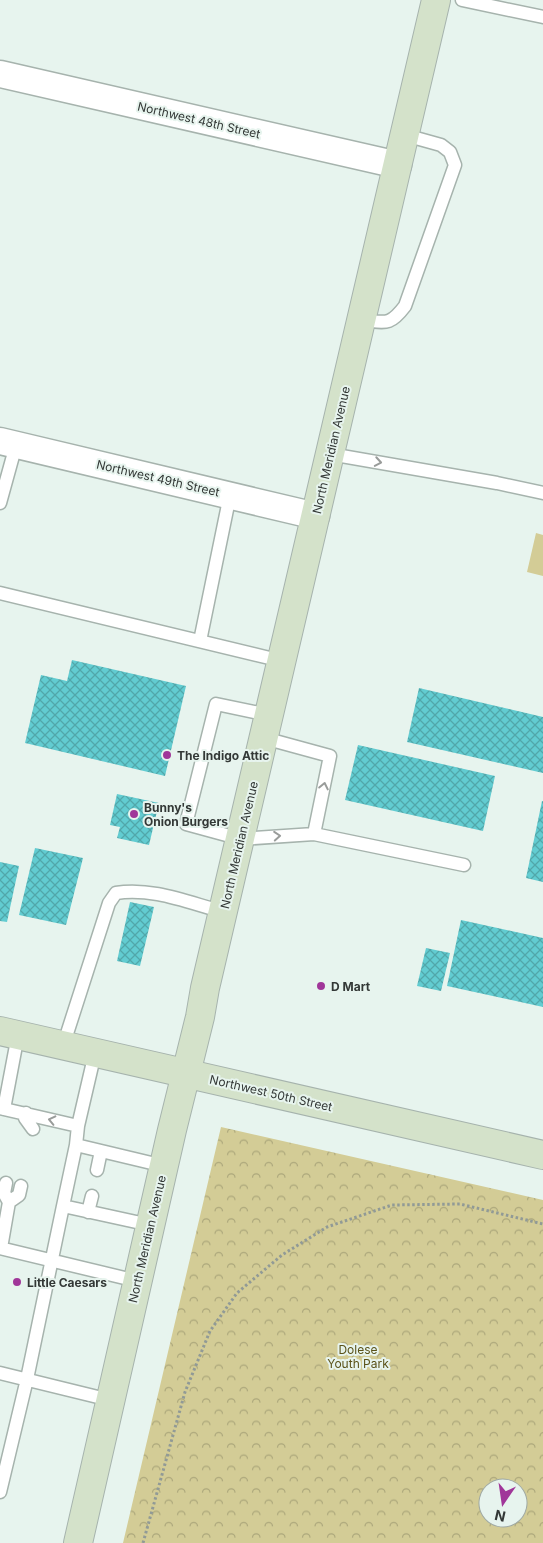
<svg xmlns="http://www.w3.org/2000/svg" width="543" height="1543" font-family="Inter,sans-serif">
<defs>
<pattern id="park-crowns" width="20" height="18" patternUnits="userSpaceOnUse" patternTransform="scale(1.25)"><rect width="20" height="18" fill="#d3cc96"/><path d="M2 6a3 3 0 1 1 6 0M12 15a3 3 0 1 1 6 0" fill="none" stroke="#aca77b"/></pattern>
<pattern id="building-cross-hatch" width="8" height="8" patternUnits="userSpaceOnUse" patternTransform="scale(1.25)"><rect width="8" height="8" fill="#62ccd1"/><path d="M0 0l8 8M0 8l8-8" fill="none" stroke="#51a7aa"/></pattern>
</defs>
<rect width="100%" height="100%" fill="#e7f4ee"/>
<!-- grass -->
<path fill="#d3cc96" d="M536 533 543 535V576L527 572Z"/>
<!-- park -->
<path fill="url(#park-crowns)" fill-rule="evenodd" d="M221 1127 543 1200V1543H123ZM488 1488H518V1518H488Z"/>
<!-- building -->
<path fill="url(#building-cross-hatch)" d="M72 660 186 686 165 776 25 743 41 675 67 681Z
M419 688 543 717V773L407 742Z
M358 745 495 776 483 831 345 800Z
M117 794 159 803 149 845 117 838 120 827 110 825Z
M542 801H543V882L526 878Z
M35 848 83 858 66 925 19 915Z
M0 862 19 866 7 922 0 921Z
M130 902 154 907 140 966 117 961Z
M461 920 543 938V1007L447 986Z
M426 948 450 953 441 991 417 986Z"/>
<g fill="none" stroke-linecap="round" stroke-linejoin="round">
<defs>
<path id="lane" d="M462 0 543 17
M362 320C385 322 389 327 405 306L455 165 450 152 441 145 405 135
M330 454 497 483 543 493
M0 503 16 445
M0 593 282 661
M200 641 230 495
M269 715 216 704 186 824 241 839 314 834 464 865
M264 738 330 756 314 834
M63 1046 109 903 116 893C152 887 189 903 224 912
M95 1053 78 1126 76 1145 164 1166
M0 1108 78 1126
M4 1109 18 1035
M26 1113 25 1118 33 1129
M97 1170 101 1151
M9 1202 19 1195 21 1186
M63 1206 76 1145
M88 1212 92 1196
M0 1248 137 1281
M1 1248 9 1202 4 1193 6 1183
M0 1373 110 1400
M0 1492 27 1379 63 1206 150 1225"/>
<path id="street" d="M0 74 398 165
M0 441 316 516"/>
<path id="secondary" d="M0 1031 543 1155
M78 1543 172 1130 200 1017 205 988 436 0"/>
</defs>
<!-- lane casing -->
<use href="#lane" stroke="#a6b3ad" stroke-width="15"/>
<!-- street casing -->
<use href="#street" stroke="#a6b3ad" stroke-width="29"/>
<!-- secondary casing -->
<use href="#secondary" stroke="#a6b3ad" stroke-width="30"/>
<!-- path -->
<path stroke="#919a96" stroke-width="3" stroke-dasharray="2.5 2.5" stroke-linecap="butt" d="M143 1543 185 1392 210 1331 237 1293 282 1255 327 1227 392 1205 460 1204 543 1224"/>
<!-- lane -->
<use href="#lane" stroke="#fff" stroke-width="12"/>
<!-- street -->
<use href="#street" stroke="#fff" stroke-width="26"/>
<!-- secondary -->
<use href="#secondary" stroke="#d4e2ca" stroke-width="28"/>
</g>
<!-- one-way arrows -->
<defs><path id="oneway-chevron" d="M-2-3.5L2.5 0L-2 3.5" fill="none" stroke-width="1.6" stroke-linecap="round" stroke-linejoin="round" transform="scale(1.25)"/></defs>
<g stroke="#999c9a">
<use href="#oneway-chevron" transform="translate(378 462) rotate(10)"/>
<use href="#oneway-chevron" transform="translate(324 786) rotate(-78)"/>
<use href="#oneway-chevron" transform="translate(277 836) rotate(-4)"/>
<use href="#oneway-chevron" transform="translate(52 1120) rotate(-167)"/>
</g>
<!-- markers -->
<g fill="#a03699" stroke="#e7f4ee" stroke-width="2">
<circle cx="167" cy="755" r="5"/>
<circle cx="134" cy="814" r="5"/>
<circle cx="321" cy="986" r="5"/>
<circle cx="17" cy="1282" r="5"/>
</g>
<g text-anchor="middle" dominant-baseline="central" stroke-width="4" stroke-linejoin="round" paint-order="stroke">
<!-- street labels -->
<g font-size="12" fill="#333836" stroke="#e7f4ee">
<text transform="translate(199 120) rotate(13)">Northwest 48th Street</text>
<text transform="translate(331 450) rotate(-77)">North Meridian Avenue</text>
<text transform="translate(158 478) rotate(13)">Northwest 49th Street</text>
<text transform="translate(239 845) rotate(-77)">North Meridian Avenue</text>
<text transform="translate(271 1093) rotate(13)">Northwest 50th Street</text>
<text transform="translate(147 1239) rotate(-77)">North Meridian Avenue</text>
</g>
<!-- poi labels -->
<g font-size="12" font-weight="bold" fill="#333836" stroke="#e7f4ee" text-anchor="start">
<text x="177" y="755">The Indigo Attic</text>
<text x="144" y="807">Bunny's<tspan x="144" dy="14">Onion Burgers</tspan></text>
<text x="331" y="986">D Mart</text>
<text x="27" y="1282">Little Caesars</text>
</g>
<!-- park labels -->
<g font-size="12" fill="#5a5218" stroke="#e7f4ee">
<text x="358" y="1349">Dolese<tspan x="358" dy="14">Youth Park</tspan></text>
</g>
</g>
<!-- north arrow -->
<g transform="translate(503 1503) rotate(193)"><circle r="24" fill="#e7f4ee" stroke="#9fa9a4"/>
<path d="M0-4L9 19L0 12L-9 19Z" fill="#a03699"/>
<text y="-8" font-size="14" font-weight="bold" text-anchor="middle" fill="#333836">N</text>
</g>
</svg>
